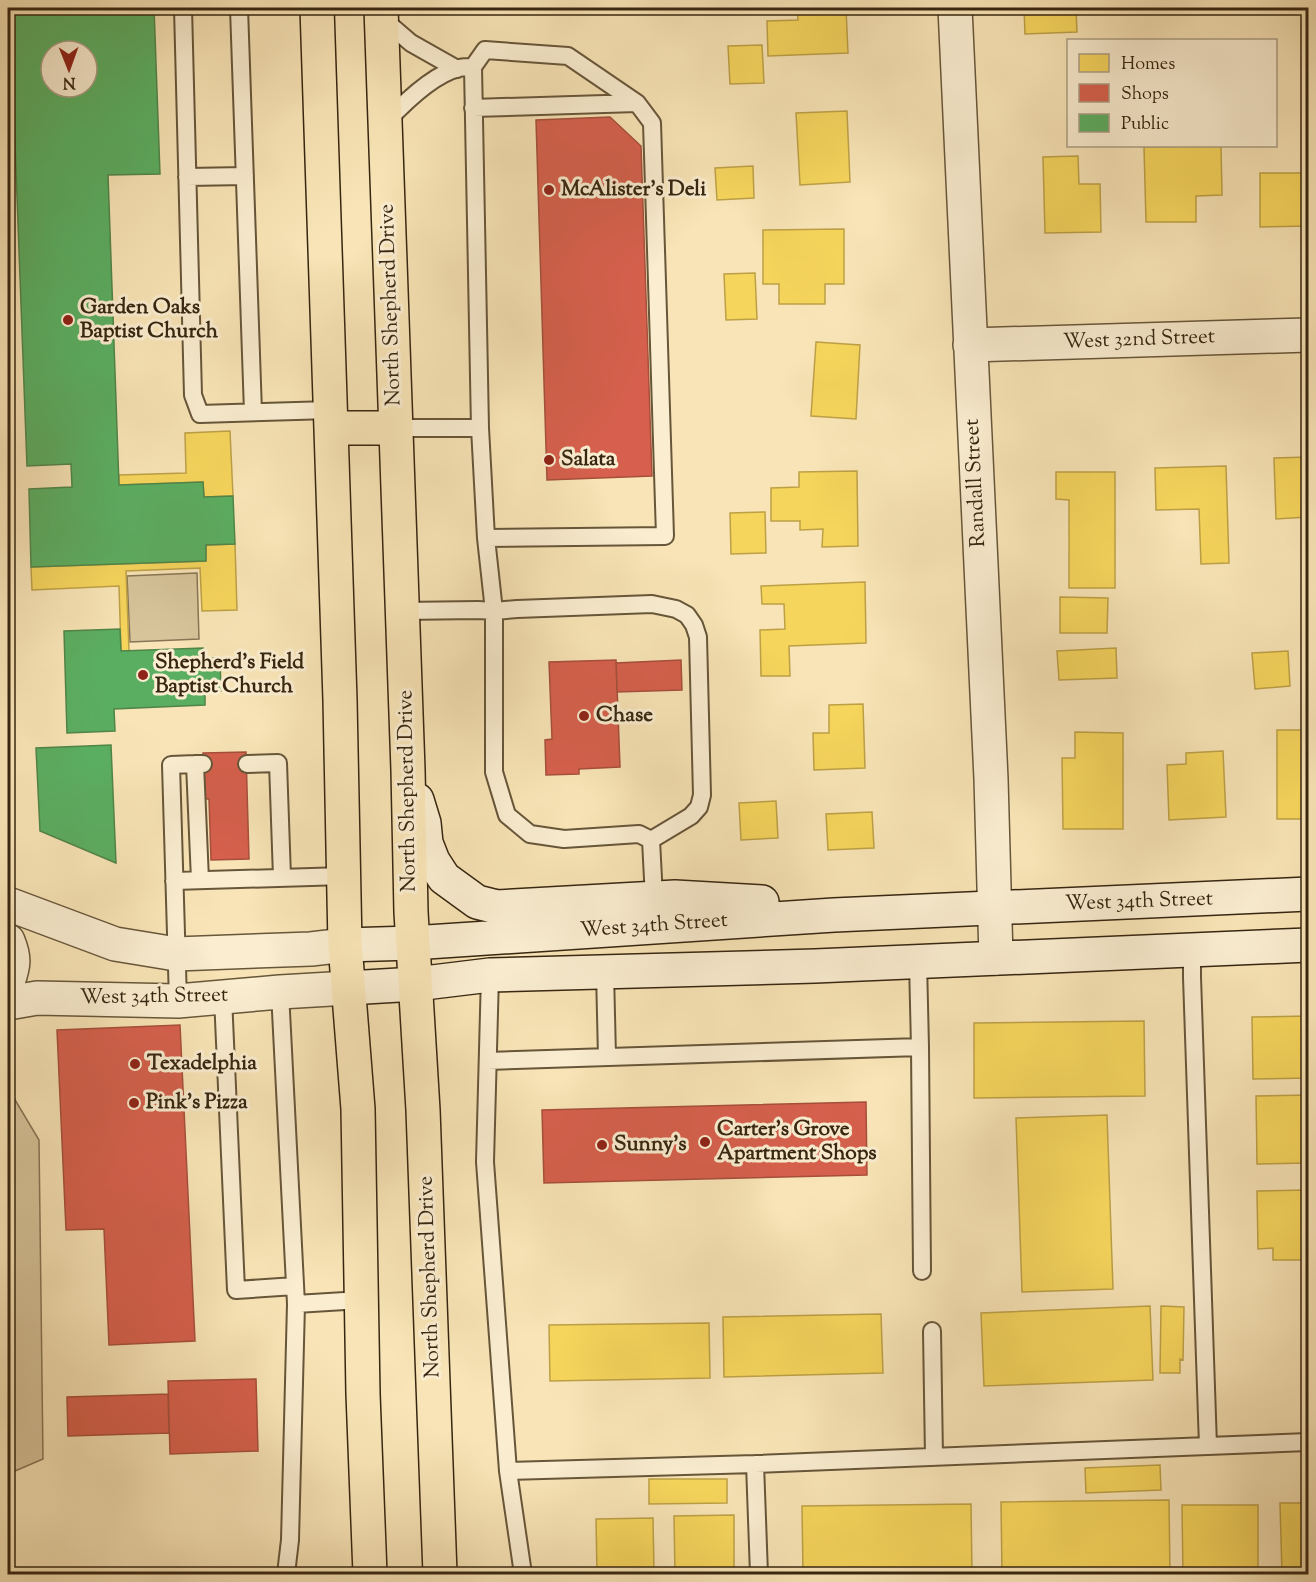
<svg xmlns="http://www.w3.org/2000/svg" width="1316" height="1582" font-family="'Sorts Mill Goudy',serif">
<rect width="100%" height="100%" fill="#f8e4b6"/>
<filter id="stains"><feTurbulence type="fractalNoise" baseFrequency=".00333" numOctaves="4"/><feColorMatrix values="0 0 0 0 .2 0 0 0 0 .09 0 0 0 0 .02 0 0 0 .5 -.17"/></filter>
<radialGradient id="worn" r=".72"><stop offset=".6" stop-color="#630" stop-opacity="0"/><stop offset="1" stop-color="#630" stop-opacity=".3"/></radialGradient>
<!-- green -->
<path fill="#d7c49a" stroke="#877556" stroke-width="1.5" d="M197 573 199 639 130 642 127 576Z
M8 1088 39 1140 43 1459 8 1474Z"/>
<!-- homes -->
<path fill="#f6d55c" stroke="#bda046" stroke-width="1.5" d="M797 8H846L848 53 768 56 767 21 798 20Z
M1024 8H1076L1077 32 1025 34Z
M762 45 764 83 730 84 728 46Z
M847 111 850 182 800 185 796 113Z
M1221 146 1222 195 1196 196V222H1146L1144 147Z
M1078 156 1079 184H1100L1101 232 1045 233 1043 157Z
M753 166 754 198 717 200 715 168Z
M1260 173H1308V226L1260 227Z
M844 229V284H825V304H779V284H763V230Z
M755 273 757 319 726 320 724 274Z
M8 325 11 412H8Z
M816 342 860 345 856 419 811 416Z
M230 431 233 496 204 497 203 482 119 485V475L186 473 185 433Z
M1308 457V517L1276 519 1274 458Z
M1226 466 1229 563 1201 564 1199 509 1156 510 1155 468Z
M857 471 858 546 822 547 823 529 800 530V521H771V488L799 487V472Z
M1056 472H1115V588H1069V500L1056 499Z
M765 512 766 553 731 554 730 513Z
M235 544 237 610 202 611 200 568 126 571 129 651H121L119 586 32 590 31 567 206 561V545Z
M865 582 866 643 789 646 790 676H761L760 630 785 629 784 604H762L761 586Z
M1060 597 1108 598 1107 633H1060Z
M1116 648 1117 678 1059 680 1057 651Z
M1288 651 1290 686 1255 689 1252 653Z
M863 704 865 768 814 770 813 733H829V705Z
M1277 730H1308V819H1277Z
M1075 732 1123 733V829H1063L1062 758H1075Z
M1223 751 1226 817 1169 820 1167 765 1186 764V753Z
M776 801 778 838 741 840 739 803Z
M872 812 874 848 828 850 826 814Z
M1308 1016V1078L1253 1079 1252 1017Z
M1144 1021 1145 1096 974 1098V1023Z
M1308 1095V1163L1257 1164 1256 1096Z
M1107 1115 1113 1289 1022 1292 1016 1118Z
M1308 1190V1260H1273V1248L1258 1249 1257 1191Z
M1150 1306 1153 1380 984 1386 981 1313Z
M1161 1306 1184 1307 1183 1360 1180 1359V1373H1160Z
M881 1314 883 1373 724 1377 723 1317Z
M709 1323 710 1378 550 1381 549 1325Z
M1160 1465 1161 1490 1086 1493 1085 1468Z
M649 1479H727V1503L649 1504Z
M1169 1500 1170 1574H1002L1001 1502Z
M1280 1503H1308V1574H1282Z
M971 1504 972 1574H803L802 1506Z
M1182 1505H1258V1574H1183Z
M734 1515V1574H675L674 1516Z
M653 1518 654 1574H597L596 1519Z"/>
<!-- shops -->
<path fill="#d6604d" stroke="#a64f3b" stroke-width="1.5" d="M610 117 641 146 652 476 547 480 536 120Z
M616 660 620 767 579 769V774L546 775 545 740 552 739 549 662Z
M681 660 682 690 617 692 616 663Z
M246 752 249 859 211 860 209 799H204L203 753Z
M180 1025 195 1341 109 1345 104 1229 66 1230 57 1030Z
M866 1102 867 1175 544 1183 542 1110Z
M256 1379 258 1451 170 1454 168 1381Z
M168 1394 169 1433 68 1436 67 1397Z"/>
<!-- public -->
<path fill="#5aae61" stroke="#508549" stroke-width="1.5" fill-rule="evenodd" d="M10 8H154L160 174 108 175 119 485 203 482 204 497 233 496 235 544 206 545V561L31 567 29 489 72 487 71 464 27 466ZM51 51H87V87H51Z
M120 629 121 651 203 648V658H220L221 691H205V705L114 709 115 731 67 733 64 631Z
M111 745 116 863 40 831 36 748Z"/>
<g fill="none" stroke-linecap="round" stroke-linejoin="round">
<defs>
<path id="lane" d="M183 8 193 395 200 414 330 410
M239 8 253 412
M383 19 411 43 457 69
M473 67 480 428
M473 108 637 103
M387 121C404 103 434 74 459 68 463 67 468 67 473 67L485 50 568 56 637 103 652 123 665 536 486 538 480 428H396
M187 177 245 176
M486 538 494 611 517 609 652 604 676 609 687 615 694 625 698 637 702 795 699 807 691 816 651 840
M402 611 478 610 494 611V772L507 815 530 834 564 839 639 834 651 840 654 898
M247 764 278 763 282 877
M200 880 195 764H203
M174 881 344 876
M1192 950V977L1208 1446
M605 972 607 1057
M490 975 485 1162 508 1471 523 1574
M280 992 296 1304 290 1540 286 1574
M223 997 236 1290 295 1286
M178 1001 171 765 195 764
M920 1047 922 1271
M488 1061 920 1047 918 962
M296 1304 361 1300
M932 1331 934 1457
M755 1464 759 1574
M508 1471 755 1464 1308 1442"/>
<path id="street" d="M955 8 991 779 996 958
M970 345 1308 335
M8 904 115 944 176 954 311 949 345 945
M8 941C15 958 14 965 8 982
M8 1003 37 998 178 1001 280 992 348 988"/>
<path id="secondary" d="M417 800 424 823 426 843 433 861 444 878 477 902 497 907 675 897 762 902
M345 945 412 943 834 915 1308 894
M348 988 416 984 490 975 815 966 1308 945"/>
<path id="primary" d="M317 8 340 700 345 945 358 1109 363 1394 370 1574
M381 8 408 770 411 912 423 1110 440 1574
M331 428H396"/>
</defs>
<!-- lane casing -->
<use href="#lane" stroke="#67563a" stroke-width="20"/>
<!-- street casing -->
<use href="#street" stroke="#67563a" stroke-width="36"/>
<!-- secondary casing -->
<use href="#secondary" stroke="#372611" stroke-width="36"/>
<!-- primary casing -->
<use href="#primary" stroke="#372611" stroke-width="36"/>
<!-- lane -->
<use href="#lane" stroke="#faedd0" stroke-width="16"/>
<!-- street -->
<use href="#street" stroke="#faedd0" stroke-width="33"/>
<!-- secondary -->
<use href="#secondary" stroke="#faedd0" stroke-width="33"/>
<!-- primary -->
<use href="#primary" stroke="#f8e4b6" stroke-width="33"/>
</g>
<!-- markers -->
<g fill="#8f2418" stroke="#faedd0" stroke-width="2">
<circle cx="549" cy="190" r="6"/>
<circle cx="68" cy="320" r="6"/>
<circle cx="549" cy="460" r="6"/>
<circle cx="143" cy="675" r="6"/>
<circle cx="584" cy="716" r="6"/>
<circle cx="135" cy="1064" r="6"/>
<circle cx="134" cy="1103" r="6"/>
<circle cx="705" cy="1142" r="6"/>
<circle cx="602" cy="1145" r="6"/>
</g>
<g text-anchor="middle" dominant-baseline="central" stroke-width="6" stroke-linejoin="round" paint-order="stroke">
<!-- poi labels -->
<g font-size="21" font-weight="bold" fill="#372611" stroke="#faedd0" text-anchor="start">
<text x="561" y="190">McAlister's Deli</text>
<text x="80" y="308">Garden Oaks<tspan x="80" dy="24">Baptist Church</tspan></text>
<text x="561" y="460">Salata</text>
<text x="155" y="663">Shepherd's Field<tspan x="155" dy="24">Baptist Church</tspan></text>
<text x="596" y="716">Chase</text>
<text x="147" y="1064">Texadelphia</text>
<text x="146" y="1103">Pink's Pizza</text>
<text x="717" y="1130">Carter's Grove<tspan x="717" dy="24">Apartment Shops</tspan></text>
<text x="614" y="1145">Sunny's</text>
</g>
<!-- street labels -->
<g font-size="21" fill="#372611" stroke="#faedd0">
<text transform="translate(391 305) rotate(-92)">North Shepherd Drive</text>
<text transform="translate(1139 340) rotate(-2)">West 32nd Street</text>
<text transform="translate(976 483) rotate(-93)">Randall Street</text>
<text transform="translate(408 791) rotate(-91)">North Shepherd Drive</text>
<text transform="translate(1139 902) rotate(-2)">West 34th Street</text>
<text transform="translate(654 926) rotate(-4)">West 34th Street</text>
<text transform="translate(154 997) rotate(-1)">West 34th Street</text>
<text transform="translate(430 1277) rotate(-92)">North Shepherd Drive</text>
</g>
</g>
<!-- margin -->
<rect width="1316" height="1582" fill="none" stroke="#f8e4b6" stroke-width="30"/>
<rect x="9" y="9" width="1298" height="1564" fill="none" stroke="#372611" stroke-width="3"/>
<rect x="15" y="15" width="1286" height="1552" fill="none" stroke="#372611" stroke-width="1.5"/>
<!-- legend -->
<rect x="1067" y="39" width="210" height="108" fill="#faedd0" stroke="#ac9d84" stroke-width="1.5"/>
<rect x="1079" y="54" width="30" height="18" fill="#f6d55c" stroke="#ac9d84" stroke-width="1.5"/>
<text x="1121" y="69" font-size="18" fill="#372611">Homes</text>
<rect x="1079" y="84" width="30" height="18" fill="#d6604d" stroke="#ac9d84" stroke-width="1.5"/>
<text x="1121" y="99" font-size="18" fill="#372611">Shops</text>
<rect x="1079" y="114" width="30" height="18" fill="#5aae61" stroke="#ac9d84" stroke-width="1.5"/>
<text x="1121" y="129" font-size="18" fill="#372611">Public</text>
<!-- north arrow -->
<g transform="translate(69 69) rotate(179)"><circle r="28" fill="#faedd0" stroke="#ac9d84" stroke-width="1.5"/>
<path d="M0-4.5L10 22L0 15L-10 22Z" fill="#8f2418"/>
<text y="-9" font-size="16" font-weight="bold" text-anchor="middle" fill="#372611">N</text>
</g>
<rect width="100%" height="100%" filter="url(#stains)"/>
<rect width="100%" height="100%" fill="url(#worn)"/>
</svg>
